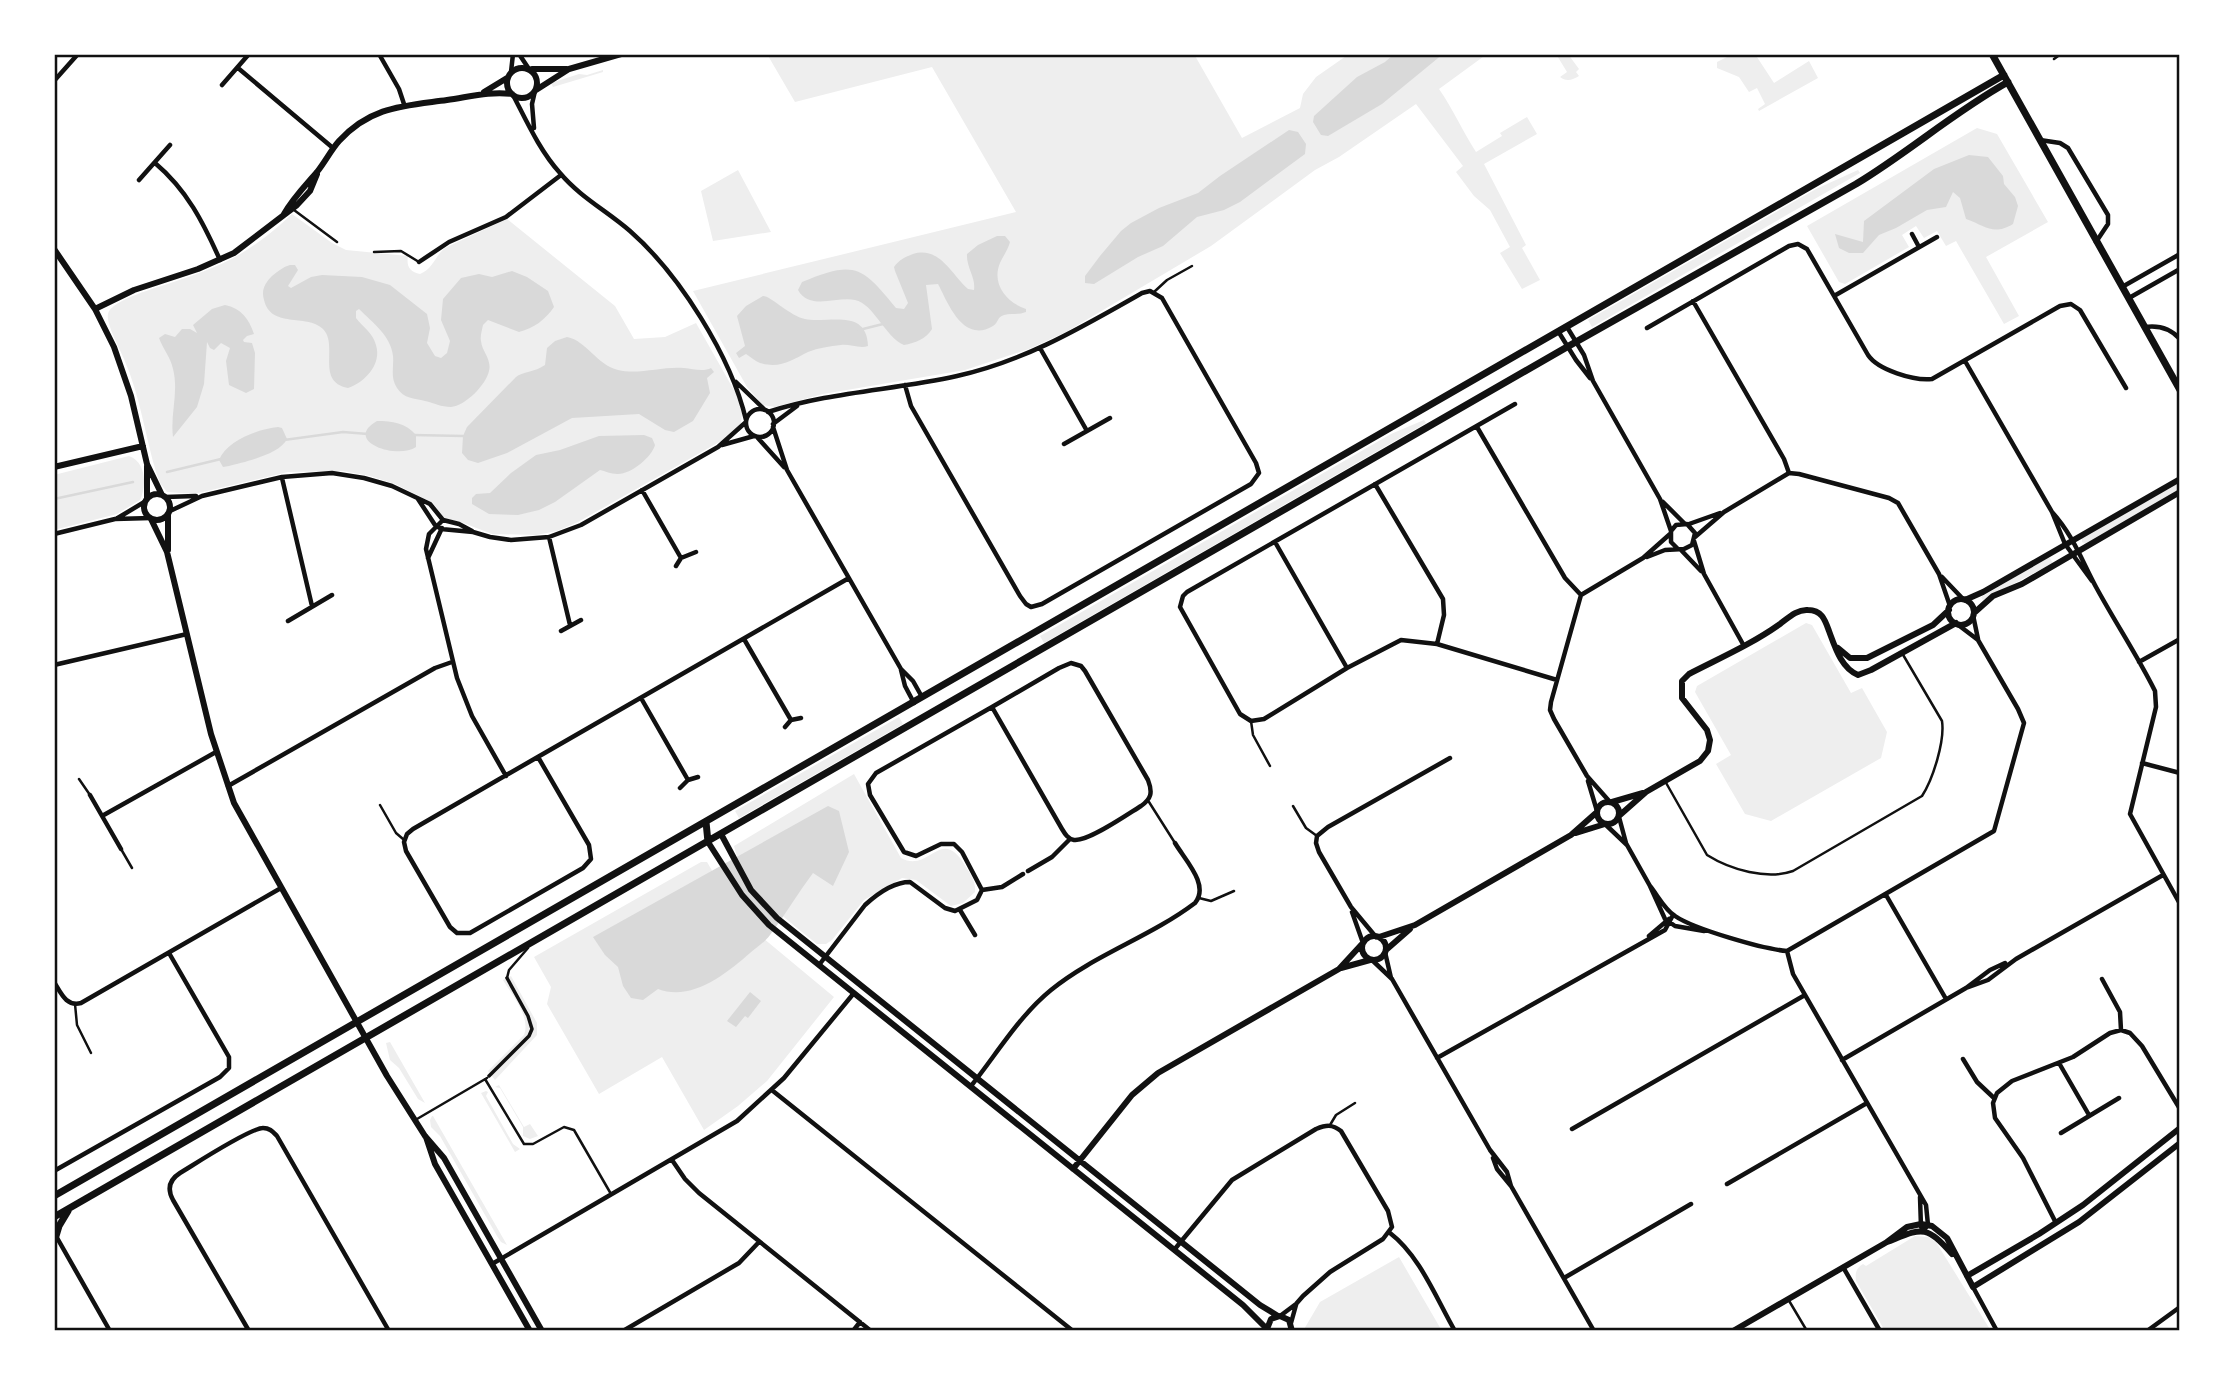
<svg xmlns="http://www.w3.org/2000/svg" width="2234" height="1385" font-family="'Source Sans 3',sans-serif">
<rect width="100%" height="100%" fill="#fff"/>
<!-- green -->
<path fill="#eee" d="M767 54H1194L1242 138 1300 108 1303 94 1316 77 1349 54H1487L1439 89C1453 109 1462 130 1476 152L1502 136 1500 133 1527 117 1537 134 1484 164 1526 245 1522 248 1540 280 1522 289 1500 253 1510 247 1490 210 1474 196 1456 172 1463 166 1416 104 1339 157 1315 170 1211 246 1066 332 1029 349 965 370 823 394 775 407 763 405 747 387 693 291 1016 212 932 67 795 102Z
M1556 54H1568L1579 69 1576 72 1579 76C1573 80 1566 82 1560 77L1567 72Z
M1733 54H1755L1774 83 1809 61 1818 78 1759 111 1758 109 1765 104 1757 88 1749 92 1739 77 1717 68V62Z
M603 70V72L553 87 551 83 579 74 587 75Z
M1977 128 1997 134 2048 222 1986 257 2019 316 2004 324 1956 241 1946 246 1937 231 1924 238 1916 226 1902 235 1909 247 1845 284 1839 282 1807 226Z
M738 170 771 232 713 241 701 191Z
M1858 170 1860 173 1592 327 1588 320 1816 189Z
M292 214 332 243 346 250 408 256C406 266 410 272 420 274 433 269 435 256 445 248L507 219 615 306 634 339 665 337 696 323 739 399 742 413 741 424 721 441 578 522 557 531 536 535 492 534 461 522 445 519 433 503 395 484 370 476 343 471 288 472 194 494 167 492 160 483 156 472C145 435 140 395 124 359 120 349 106 324 108 314 110 302 146 291 158 287 217 268 245 258 292 214Z
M1424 420 1426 423 1044 643 1040 636 1391 434Z
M129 456C146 462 147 485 140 500L117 514 54 530V475Z
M2178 482 2180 490 2086 544 2082 542V538Z
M2049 557 2053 563 1983 600 1981 597Z
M1806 623 1812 625 1851 693 1862 688 1887 732 1881 758 1771 821 1745 814 1716 764 1731 755 1695 692 1697 686Z
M899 717 903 724 739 818 735 811Z
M854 774 901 858C930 874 941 823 966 867 971 875 976 882 975 892L963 903 951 906 916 880 902 878 864 900 832 940 826 944H817C785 918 744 889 734 846Z
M701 862H707L730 901 763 938 834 997 767 1081 738 1106 704 1130 662 1057 599 1094 547 1004 551 987 534 957Z
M511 976 537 1023V1035L495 1080 488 1071 524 1035C531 1017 512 995 503 980Z
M390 1042 425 1103 418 1099 399 1068 390 1060 386 1043Z
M499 1085 524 1127 530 1124 538 1136 530 1139 523 1136V1127L500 1088 495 1087Z
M486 1091 488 1092 486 1096 513 1144 520 1149 515 1152 481 1093Z
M432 1116H433L507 1245 501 1242 497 1236 440 1136 431 1127 430 1120Z
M1915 1236 1928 1237 1936 1242 1991 1331H1885L1856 1281C1855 1273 1856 1268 1863 1264L1866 1266Z
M1399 1257 1442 1331H1303L1320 1302Z"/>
<!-- water -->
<path fill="#d9d9d9" d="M1394 54H1443L1382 104 1328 136 1321 135 1313 122 1314 116 1357 77 1385 62Z
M1289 130 1298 132 1306 144 1305 154 1240 202 1224 210 1197 217 1163 246 1138 257 1094 284 1085 283V276L1100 256 1121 231 1131 223 1159 208 1198 193 1220 176Z
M1969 155 1988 157 2003 176 2004 184 2015 197 2018 206 2013 224C1993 236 1986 226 1966 219L1960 198 1953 192 1946 207 1927 210 1896 228 1879 235 1863 253H1849L1839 248 1835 234 1863 242 1864 221 1934 169Z
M997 236H1005L1010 242C1008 250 1003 256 1000 263 991 284 1007 303 1026 309V312C1019 315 1012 313 1004 315 997 317 999 322 993 326 963 344 948 303 938 284L926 285 932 329C926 339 915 343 904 345 885 337 874 304 855 300 837 296 810 311 798 290L802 282C855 260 862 266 896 308L904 309 908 303 895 271 894 267C899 260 905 257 913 254 940 246 951 274 968 289L974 290C976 278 966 267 967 254L978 245Z
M290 265H295L298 270 288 286 291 288 311 277 322 275 362 277 390 285 427 314 430 328 427 343 435 356 441 358 447 353 450 341 441 320 443 299 461 278 479 274 492 277 512 271 527 277 548 291 554 307C545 320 534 328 519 332L488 320 483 325C482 330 480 336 481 341 482 352 492 359 489 371 486 385 465 406 451 407 441 407 434 403 425 401 414 398 404 399 397 388 390 377 394 368 393 356 391 336 373 323 359 309L356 311V318C362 326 373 333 376 345 382 364 365 382 348 388 315 382 339 345 323 329 306 313 271 329 264 300 261 290 265 283 272 276 278 271 283 267 290 265Z
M763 296C771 296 790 316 805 319 827 324 867 307 868 346 860 349 850 344 841 345 830 346 818 348 808 352 792 360 780 369 760 363 755 361 751 357 746 354L739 358 736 353 745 346 737 316 746 306Z
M225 305C241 308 249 319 254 334L247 336 243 340 244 342 252 343 255 353 254 389 246 393 229 385 226 361 230 348 221 343 214 350 210 348 207 342 204 384 197 407 173 437C170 414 179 392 173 369 171 358 163 349 159 338L165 334 175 337 182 329H190L197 333 193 325 212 309Z
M567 337C587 341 597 365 618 370 639 375 663 366 684 368 693 369 704 372 711 368L714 372 707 378 710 393 693 421 674 432 665 430 639 414 572 418 507 453 478 463 468 460 462 453 463 436 467 427 516 377C522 372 535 372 545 365L547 348 555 341Z
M377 421C392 421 406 423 416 435V447C397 460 342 441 377 421Z
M278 427 282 428 287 439C280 454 245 462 229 466L223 467 219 460C227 440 259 429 278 427Z
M599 436 644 435 652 438 655 445C652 457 630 475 617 474 611 474 605 471 600 470L555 502 539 510 518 515 489 514 472 504V498L476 494 490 493 511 473 536 455 560 450Z
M828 806 839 811 849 852 833 886 813 873C798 893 785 915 770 935 765 942 756 948 750 953 726 974 691 1002 658 989L643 1000 631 998 623 986 618 967 605 955 593 937Z
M750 992 761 1001 748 1018 745 1016 736 1027 727 1021Z"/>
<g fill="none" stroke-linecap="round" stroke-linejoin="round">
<!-- stream -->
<path stroke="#d9d9d9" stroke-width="2.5" d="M859 330 883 324
M413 435 463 436
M284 440 343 432 368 434
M167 472 221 459
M54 499 133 482"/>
<!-- service -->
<path stroke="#111" stroke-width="2.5" d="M2054 59 2061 54
M294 210 337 242
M374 252 401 251 419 262
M1154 292 1167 280 1192 266
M1251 721 1253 735 1270 766
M79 779 90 795
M1665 781 1707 855C1731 870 1767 880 1793 871L1922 796C1933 779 1945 741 1942 721L1902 653
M1149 802 1175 843
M380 805 396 833 403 839
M1293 806 1306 828 1317 836
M121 849 132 868
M1199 898 1211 901 1234 891
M507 978 509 970 528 948
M75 1004 77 1025 91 1053
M485 1079 524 1144H533L564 1127 574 1130 611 1194
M417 1119 487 1078
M1330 1125 1336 1115 1355 1103
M1788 1299 1807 1331"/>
<!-- pedestrian -->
<path stroke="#111" stroke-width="3.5" d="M489 1076 529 1036 532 1029 528 1016 507 978"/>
<!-- minor -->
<path stroke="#111" stroke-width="4.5" d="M379 54 399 89 404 104
M519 54 529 69
M238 68 333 148
M511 72 513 54
M54 81 78 54
M222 85 249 54
M513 95C527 122 540 151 560 173 580 197 607 211 630 231 679 274 731 356 746 420
M534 128 532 104 535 91
M2040 140 2060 143 2068 148 2108 215V224L2096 242
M155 163C187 190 203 222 220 260
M139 180 170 145
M1912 234 1919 247
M419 262 449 242 506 217 561 175
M2122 287 2180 254
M1834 296 1937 237
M2129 298 2180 269
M1693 301 1784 459 1789 473
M1567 327 1584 355 1593 381 1660 499 1671 531
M2145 327C2159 325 2170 328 2180 339
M1647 328 1789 246 1798 244 1807 249 1868 355C1878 370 1914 381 1932 379L2060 306 2071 304 2080 310 2126 388
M1558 331 1576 360 1590 378
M1040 348 1087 431
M1965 361 2052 512 2065 544 2092 581
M736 382 765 410
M1515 404 1187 592 1183 596 1180 607 1240 714 1251 721 1264 719 1347 668 1401 640 1437 644 1557 680
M746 423a14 14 0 1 1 28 0a14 14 0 1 1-28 0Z
M768 412C829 392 894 390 957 376 1025 361 1082 327 1142 293L1150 291 1162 298 1256 463 1259 473 1251 484 1042 604 1031 607 1026 604 1020 596 911 406 905 385
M773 424 797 406
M773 427 787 470 901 669 913 681 922 697
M1477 427 1565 578 1581 595
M757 437 784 467
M1064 444 1110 418
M722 445 754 436
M282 478 312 606
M1375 484 1443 599 1444 615 1437 644
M642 490 681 558
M165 497 196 496
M418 499 435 525 441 529 473 532 490 537 511 540 549 537 581 525 718 447 746 422
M1663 502 1684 523
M170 511 202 496 282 477 332 473 364 478 392 486 430 504 443 520 459 524 472 531
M2052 512C2073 535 2082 561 2096 587 2115 622 2137 655 2155 691L2156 707 2130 814 2180 904
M116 519 146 501
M443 520 429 534 426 549 457 678 472 716 506 776
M1689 524 1720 513
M54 534 115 519 151 518
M549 537 570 625
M1695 537 1724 512 1789 473 1799 474 1889 498 1898 503 1939 574 1950 606
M1694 541 1704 574 1744 646
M1275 542 1347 668
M1681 550 1701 571
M1647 557 1665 550 1684 549 1692 545 1695 533 1687 524 1676 525 1671 531V542L1677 548
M428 558 442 528
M676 566 681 558 696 552
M1942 577 1963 599
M1973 615 1978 639
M288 621 332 595
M561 631 581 620
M744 639 791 720
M2139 662 2180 639
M1071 663 1081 666 1085 671 1148 780C1153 793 1151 799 1141 806 1128 814 1088 842 1074 840 1068 839 1065 834 1062 829L992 707 1059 668Z
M54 665 187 634
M901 670 905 686 914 703
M641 698 688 780
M785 727 791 720 801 718
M538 757 589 845 591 859 583 868 470 933H457L450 927 406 851 404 842 407 834 413 829C558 745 703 662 849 578
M2142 763 2180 773
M1588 781 1597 811
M228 786 435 668 452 662
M680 788 688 780 698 777
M90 795 121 849
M1610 802 1587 776 1554 719 1550 710 1551 702 1581 595 1643 558 1670 534
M102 816 216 752
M1619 817 1626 843
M1606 825 1627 845 1650 886 1665 919 1675 926 1704 931
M1028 871 1052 857 1070 839
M1650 886C1658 896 1665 910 1675 916 1694 929 1763 949 1787 951L1994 831 2024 723 2018 709 1978 640 1957 624
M982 890 962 852 954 844H941L916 856 904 852 870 795 868 784 876 773 992 707
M1886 895 1946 999
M960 910 975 935
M1352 912 1363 943
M1649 936 1669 919
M1376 937 1351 907 1319 852 1316 843 1317 836 1328 827 1450 758
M1787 951 1793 974 1926 1205 1928 1225 1923 1231
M1385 952 1391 978
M1372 960 1392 979 1490 1150 1507 1172 1511 1186
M819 965 865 905C877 894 894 882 910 882L945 908 955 911 977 900 982 890 1002 887 1023 874
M2102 979 2120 1012 2121 1030
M54 982C61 993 66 1007 81 1003L281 888
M1966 988 1988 980 2016 959 2163 875
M1437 1058 1665 930 1673 915
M1963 1059 1977 1082 1994 1098
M1842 1060 1966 988 1990 970 2005 963
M2059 1063 2089 1115
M971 1086C996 1055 1019 1016 1051 990 1094 955 1150 937 1195 903 1210 885 1185 860 1175 843
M773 1091 1073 1331
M1572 1129 1805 995
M2061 1133 2119 1098
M1493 1158 1497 1169 1511 1186 1594 1331
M672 1160 685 1179 699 1193 871 1331
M54 1171 220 1077 229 1068V1057L169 953
M1727 1184 1867 1103
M1920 1197 1921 1227
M2056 1223 2023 1158 1995 1118 1993 1103 1997 1093 2012 1081 2073 1057 2110 1033 2121 1030 2130 1033 2142 1046 2180 1109
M1390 1233C1420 1256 1436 1298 1455 1331
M56 1236 110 1331
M1174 1250 1232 1180 1316 1129C1326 1125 1332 1124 1341 1131L1388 1211 1392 1227 1383 1239 1330 1272 1303 1296 1296 1304 1280 1316
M492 1264 737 1121 784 1078 854 993
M1843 1267 1880 1331
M1564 1278 1691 1204
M1973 1287 1997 1331
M1291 1323 1296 1305
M249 1331 173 1200C167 1189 169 1180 180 1173 195 1164 250 1128 263 1128 270 1128 273 1132 277 1136L389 1331
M623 1331 739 1263 759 1242
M853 1331 860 1322
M2147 1331 2180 1307"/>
<!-- tertiary -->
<path stroke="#111" stroke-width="6" d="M507 83a15 15 0 1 1 30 0a15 15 0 1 1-30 0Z
M532 69H567
M536 90 569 69 621 54
M484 92 507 78
M284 214C293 198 305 186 317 172 325 162 331 150 339 141 371 106 404 106 447 100 469 97 490 91 512 94
M54 249 95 309 114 347 131 396 147 464 162 495
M95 309 134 290 198 269 234 253 297 205 310 191 317 174
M147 466V499
M54 467 143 446
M144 507a13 13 0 1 1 26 0a13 13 0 1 1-26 0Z
M151 519 167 552 211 734 234 803 387 1076 425 1136 444 1158 542 1331
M168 550V515
M1948 612a13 13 0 1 1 26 0a13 13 0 1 1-26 0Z
M1965 600 1983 592 2180 479
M1974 613 1993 596 2022 584 2180 492
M1838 648 1850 658H1867L1933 625 1949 610
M1597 813a11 11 0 1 1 22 0a11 11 0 1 1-22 0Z
M1612 802 1643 793
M1620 815 1646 792 1700 761 1708 751 1710 740 1707 730 1682 698V681L1689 674C1720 658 1752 644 1780 624 1788 618 1797 609 1808 610 1822 610 1825 620 1829 631 1835 647 1841 668 1858 675L1871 670 1956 623
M1576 833 1605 824
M721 834 751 890 777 918 1260 1305 1278 1316
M708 842 742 895 769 925 1243 1305 1267 1329
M1362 948a12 12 0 1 1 24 0a12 12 0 1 1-24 0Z
M1379 937 1415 925 1571 835 1597 812
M1386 950 1410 929
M1341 968 1370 960
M426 1137 435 1164 530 1331
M1073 1169 1132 1095 1158 1073 1339 969 1362 944
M1887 1242 1907 1227 1921 1224 1932 1226 1947 1238 1973 1287 2079 1222 2180 1143
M1967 1276 2039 1234 2083 1205 2180 1128
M1267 1329 1271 1319 1280 1316 1289 1320 1292 1331
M1733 1331 1887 1242C1923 1228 1925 1224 1952 1254"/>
<!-- secondary -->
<path stroke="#111" stroke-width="7" d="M1992 54 2180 390
M706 822 708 842
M54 1196 2004 75
M54 1217 1567 347 1856 184C1909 152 1954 112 2008 82
M54 1235 56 1236 59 1226 68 1211"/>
</g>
<!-- border -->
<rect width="2234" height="1385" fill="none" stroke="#ffffff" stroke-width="112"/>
<rect x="56" y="56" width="2122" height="1273" fill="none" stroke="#111" stroke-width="2.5"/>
</svg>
